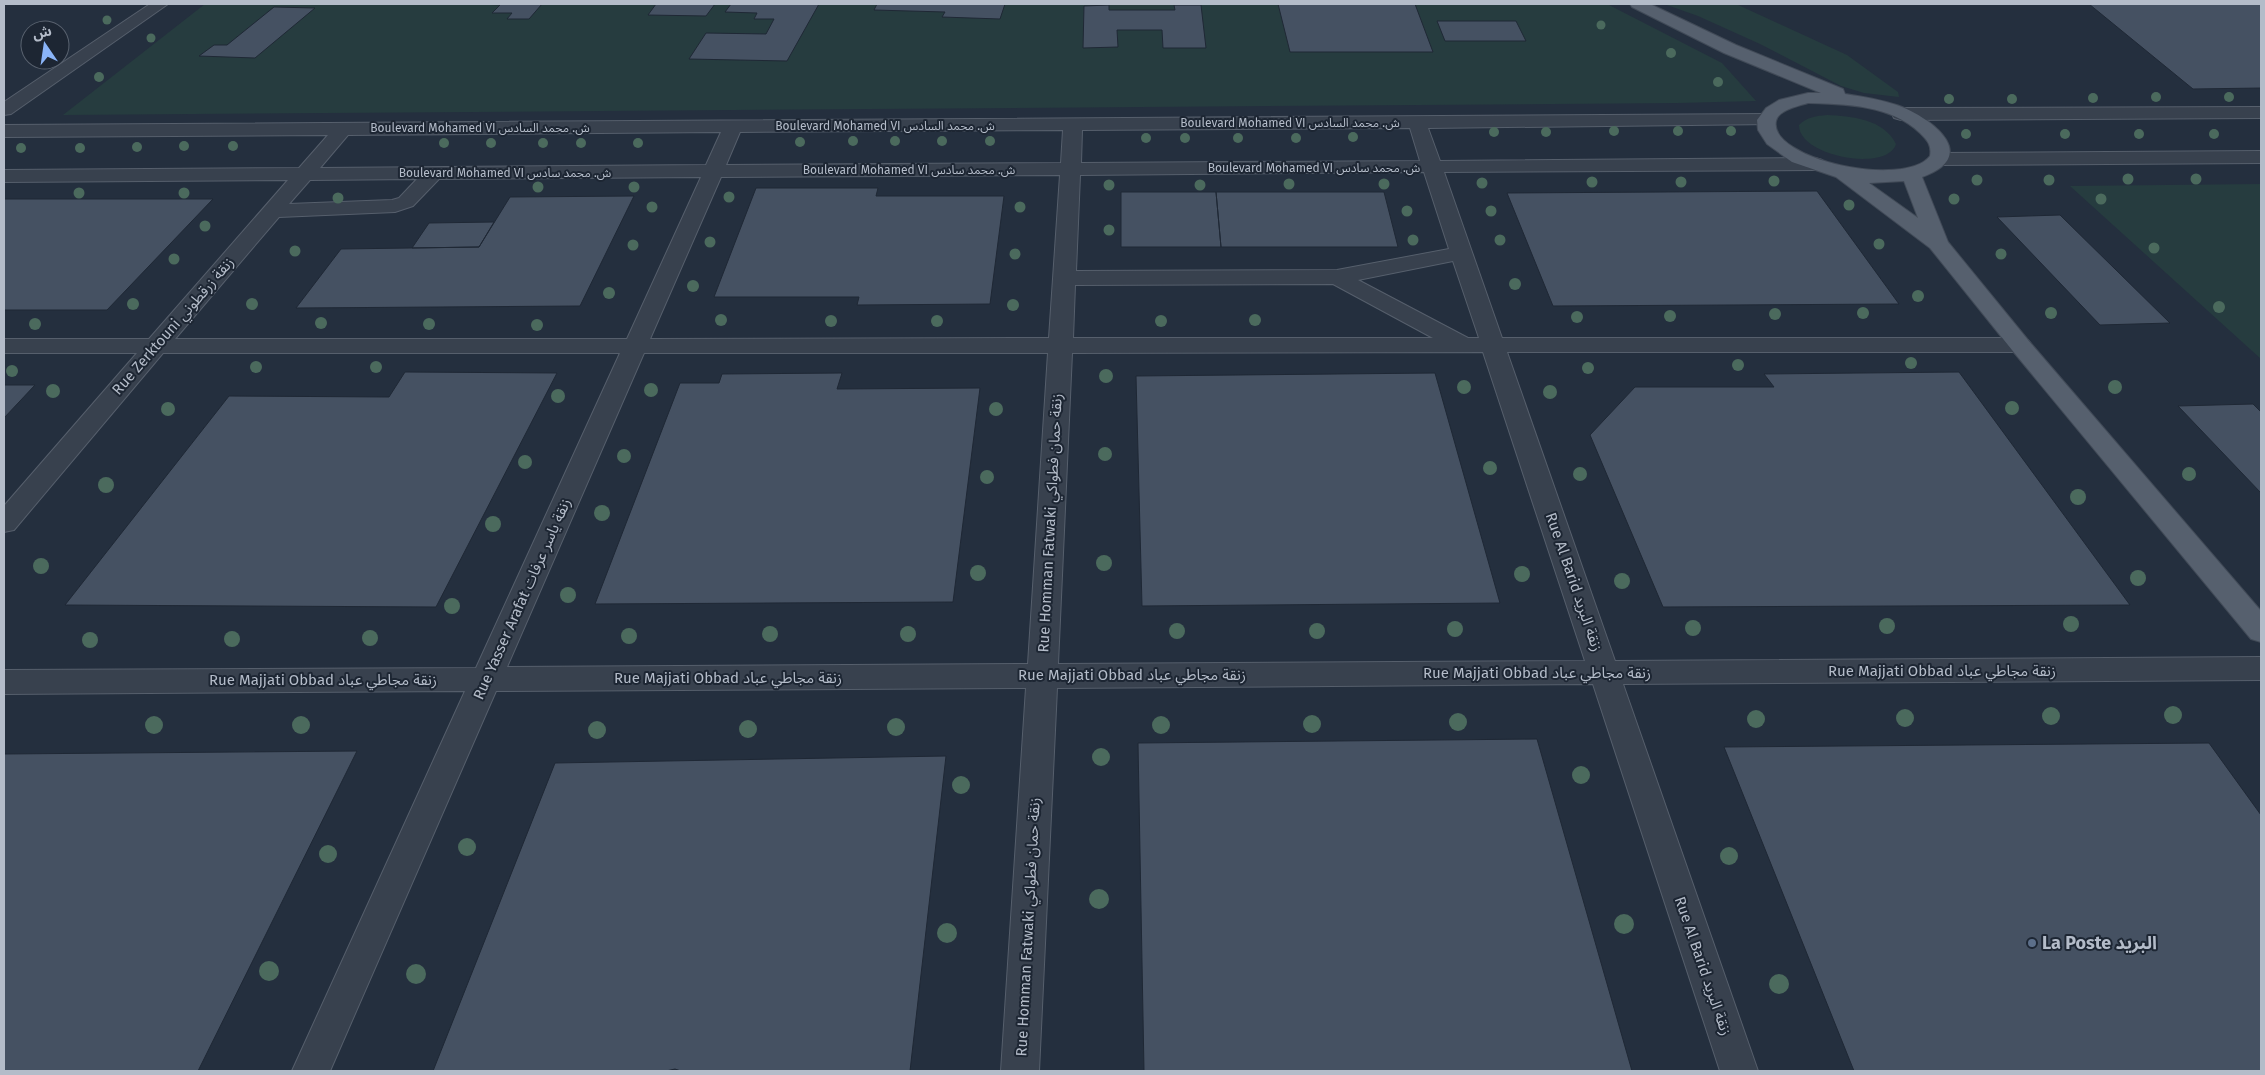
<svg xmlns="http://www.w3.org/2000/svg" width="2265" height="1075" font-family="'Fira Sans','Noto Sans Arabic',sans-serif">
<rect width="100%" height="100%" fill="#242f3e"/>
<!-- green -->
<path fill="#263c3f" d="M205 4H1607L1722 63 1756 101 1678 103 63 115Z
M1664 4H1736L1847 55 1898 92 1899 97 1864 93 1841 86 1760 44 1698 16Z
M1827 115C1851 116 1884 119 1896 144 1887 173 1798 156 1799 125 1807 117 1816 116 1827 115Z
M2261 184V359L2070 186Z"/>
<!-- building -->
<path fill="#455162" stroke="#1f2835" d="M480 4H542L529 19H507L512 13H492L500 5Z
M656 4H715L706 16 648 15Z
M731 4H819L787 61 689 59 706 33 766 34 774 19H754L757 13 725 12Z
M877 4H1005L1000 19 942 17 945 12 874 10Z
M1278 4H1415L1433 52H1290Z
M2089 4H2261V88L2193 89Z
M1109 5V10H1175L1174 5H1201L1206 48H1163L1162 30H1117L1118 47 1083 48 1084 6Z
M274 7 315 8 255 58 199 56 214 45H227Z
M1437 21H1516L1526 41H1445Z
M756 188H878L876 196H1004L990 304 857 305 859 297H714Z
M1817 191 1899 304 1553 306 1507 193Z
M1121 192H1216L1221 247H1121Z
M1216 192H1384L1398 247H1221Z
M634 196 580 306 296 308 341 249 479 247 510 197Z
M4 199H213L107 310H4Z
M2060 215 2170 323 2100 325 1997 217Z
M494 222 479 247 412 248 429 223Z
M405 372 557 373 436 607 65 605 229 396 389 397Z
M1959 372 2130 605 1663 607 1590 435 1635 387H1774L1764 374Z
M842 373 837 389 980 388 953 602 595 604 680 383H719L722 374Z
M1435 373 1500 603 1142 606 1136 376Z
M4 385H35L4 418Z
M2253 404 2261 412V493L2178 406Z
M1537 739 1632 1071H1144L1138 743Z
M2209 743 2261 815V1071H1854L1724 747Z
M357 751 198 1071H4V754Z
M946 756 910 1071H681L675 1069 666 1071H433L555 763Z"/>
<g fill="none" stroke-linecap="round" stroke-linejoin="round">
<defs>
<path id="minor" d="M150 4H168L11 114 4 115V102Z
M2261 107V118L1901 120 1894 118 1892 114 1894 110 1901 108Z
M1766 114 1773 116 1775 120 1773 124 1428 128 1440 161 1815 158 1822 160 1825 164 1822 168 1815 170 1444 172 1502 338H2020L2028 340 2032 345 2028 350 2020 352H1507L1615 661 2261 657V680L1623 684 1758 1071H1720L1593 684 1057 688 1039 1071H1001L1026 688 496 691 330 1071H292L465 691 4 694V670L476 668 620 353H163L14 530 4 532V506L137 353H4V339H149L288 180 4 182V170L299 168 328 135 4 137V125ZM1410 128 1420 161 1081 163 1082 130ZM1063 130 1061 163 726 165 740 132ZM721 132 706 165 320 168 348 135ZM1424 172 1449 249 1337 270 1076 271 1080 175ZM1060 175 1049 338 650 339 721 177ZM701 177 627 339H175L279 217 395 212 413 206 439 179ZM417 179 399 198 392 200 289 204 310 180ZM1453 261 1479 338H1468L1358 280ZM1333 284 1433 338H1073L1075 285ZM1483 352 1585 661 1058 664 1072 353ZM644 353H1048L1028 664 507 667Z
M2261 151V163L1939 165 1932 163 1929 159 1932 155 1939 153Z"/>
<path id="major" d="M1630 4H1650L1736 45 1843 89 1845 94C1864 97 1884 100 1902 107 1936 121 1979 157 1922 177L1948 242 2028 340 2261 611V642L2251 639 2012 350 1930 248 1836 177 1792 162 1767 144 1758 130 1757 120 1766 108 1779 100 1808 93H1821L1724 53 1632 7ZM1808 103C1846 104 1891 105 1920 133 1927 140 1932 145 1930 156 1904 189 1768 159 1776 121 1778 110 1799 106 1808 103ZM1904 181 1918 218 1869 183Z"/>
</defs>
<!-- minor casing -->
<use href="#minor" stroke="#565f6c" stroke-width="2"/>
<!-- major casing -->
<use href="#major" stroke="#414a57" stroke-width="2"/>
<!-- minor -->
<use href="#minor" fill="#38414e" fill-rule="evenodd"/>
<!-- major -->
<use href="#major" fill="#56606e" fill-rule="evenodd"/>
</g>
<!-- trees -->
<g fill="#4b6a5d">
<circle cx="107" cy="20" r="4.5"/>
<circle cx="1601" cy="25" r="4.5"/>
<circle cx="151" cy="38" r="4.5"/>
<circle cx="1671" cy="53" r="5"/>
<circle cx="99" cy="77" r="5"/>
<circle cx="1718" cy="82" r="5"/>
<circle cx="2156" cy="97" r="5"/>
<circle cx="2229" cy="97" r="5"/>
<circle cx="2093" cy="98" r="5"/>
<circle cx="1949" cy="99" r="5"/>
<circle cx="2012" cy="99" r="5"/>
<circle cx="1614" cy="131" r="5"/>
<circle cx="1678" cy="131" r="5"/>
<circle cx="1731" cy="131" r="5"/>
<circle cx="1494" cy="132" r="5"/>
<circle cx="1546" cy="132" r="5"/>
<circle cx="1966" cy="134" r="5"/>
<circle cx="2065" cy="134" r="5"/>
<circle cx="2139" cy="134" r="5"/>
<circle cx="2214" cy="134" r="5"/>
<circle cx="1353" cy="137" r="5"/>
<circle cx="1146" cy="138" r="5"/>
<circle cx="1185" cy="138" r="5"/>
<circle cx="1238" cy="138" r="5"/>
<circle cx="1296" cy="138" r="5"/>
<circle cx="853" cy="141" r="5"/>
<circle cx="895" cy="141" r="5"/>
<circle cx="942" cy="141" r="5"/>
<circle cx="990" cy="141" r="5"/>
<circle cx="800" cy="142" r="5"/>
<circle cx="444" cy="143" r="5"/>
<circle cx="491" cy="143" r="5"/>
<circle cx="543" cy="143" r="5"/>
<circle cx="581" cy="143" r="5"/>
<circle cx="638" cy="143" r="5"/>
<circle cx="184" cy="146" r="5"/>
<circle cx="233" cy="146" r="5"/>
<circle cx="137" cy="147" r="5"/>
<circle cx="21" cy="148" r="5"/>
<circle cx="80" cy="148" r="5"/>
<circle cx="2128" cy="179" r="5.5"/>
<circle cx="2196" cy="179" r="5.5"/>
<circle cx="1977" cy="180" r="5.5"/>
<circle cx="2049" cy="180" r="5.5"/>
<circle cx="1774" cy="181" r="5.5"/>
<circle cx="1592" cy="182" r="5.5"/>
<circle cx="1681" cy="182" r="5.5"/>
<circle cx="1482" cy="183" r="5.5"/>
<circle cx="1289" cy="184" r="5.5"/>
<circle cx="1384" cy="184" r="5.5"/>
<circle cx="1109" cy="185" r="5.5"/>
<circle cx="1200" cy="185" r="5.5"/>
<circle cx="538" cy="187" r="5.5"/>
<circle cx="634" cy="187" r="5.5"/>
<circle cx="79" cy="193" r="5.5"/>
<circle cx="184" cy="193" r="5.5"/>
<circle cx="729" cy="197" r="5.5"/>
<circle cx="338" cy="198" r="5.5"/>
<circle cx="1954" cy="199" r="5.5"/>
<circle cx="2101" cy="199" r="5.5"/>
<circle cx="1849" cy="205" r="5.5"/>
<circle cx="652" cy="207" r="5.5"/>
<circle cx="1020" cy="207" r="5.5"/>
<circle cx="1407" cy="211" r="5.5"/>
<circle cx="1491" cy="211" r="5.5"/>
<circle cx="205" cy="226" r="5.5"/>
<circle cx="1109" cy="230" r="5.5"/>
<circle cx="1413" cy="240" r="5.5"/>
<circle cx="1500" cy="240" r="5.5"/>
<circle cx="710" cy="242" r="5.5"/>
<circle cx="1879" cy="244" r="5.5"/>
<circle cx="633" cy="245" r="5.5"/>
<circle cx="2154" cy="248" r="5.5"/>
<circle cx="295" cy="251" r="5.5"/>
<circle cx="1015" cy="254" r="5.5"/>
<circle cx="2001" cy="254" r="5.5"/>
<circle cx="174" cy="259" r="5.5"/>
<circle cx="1515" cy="284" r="6"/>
<circle cx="693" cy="286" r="6"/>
<circle cx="609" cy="293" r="6"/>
<circle cx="1918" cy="296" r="6"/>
<circle cx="133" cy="304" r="6"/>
<circle cx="252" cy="304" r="6"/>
<circle cx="1013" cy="305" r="6"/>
<circle cx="2219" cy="307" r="6"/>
<circle cx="1863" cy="313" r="6"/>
<circle cx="2051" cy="313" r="6"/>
<circle cx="1775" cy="314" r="6"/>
<circle cx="1670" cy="316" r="6"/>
<circle cx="1577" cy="317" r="6"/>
<circle cx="721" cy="320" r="6"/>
<circle cx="1255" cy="320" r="6"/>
<circle cx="831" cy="321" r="6"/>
<circle cx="937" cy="321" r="6"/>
<circle cx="1161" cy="321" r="6"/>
<circle cx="321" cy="323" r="6"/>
<circle cx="35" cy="324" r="6"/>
<circle cx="429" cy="324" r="6"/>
<circle cx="537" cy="325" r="6"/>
<circle cx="1911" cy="363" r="6"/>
<circle cx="1738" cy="365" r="6"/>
<circle cx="256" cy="367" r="6"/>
<circle cx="376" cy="367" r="6"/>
<circle cx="1588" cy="368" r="6"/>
<circle cx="12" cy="371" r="6"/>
<circle cx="1106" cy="376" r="7"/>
<circle cx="1464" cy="387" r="7"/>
<circle cx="2115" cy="387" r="7"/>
<circle cx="651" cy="390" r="7"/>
<circle cx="53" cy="391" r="7"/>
<circle cx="1550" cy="392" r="7"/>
<circle cx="558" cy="396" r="7"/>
<circle cx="2012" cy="408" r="7"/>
<circle cx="168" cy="409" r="7"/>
<circle cx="996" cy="409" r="7"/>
<circle cx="1105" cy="454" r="7"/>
<circle cx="624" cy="456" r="7"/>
<circle cx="525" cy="462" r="7"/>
<circle cx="1490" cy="468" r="7"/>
<circle cx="1580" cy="474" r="7"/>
<circle cx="2189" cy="474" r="7"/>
<circle cx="987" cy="477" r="7"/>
<circle cx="106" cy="485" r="8"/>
<circle cx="2078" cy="497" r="8"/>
<circle cx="602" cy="513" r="8"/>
<circle cx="493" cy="524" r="8"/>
<circle cx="1104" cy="563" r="8"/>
<circle cx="41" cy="566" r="8"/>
<circle cx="978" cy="573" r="8"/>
<circle cx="1522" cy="574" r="8"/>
<circle cx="2138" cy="578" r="8"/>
<circle cx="1622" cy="581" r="8"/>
<circle cx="568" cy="595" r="8"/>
<circle cx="452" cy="606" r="8"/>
<circle cx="2071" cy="624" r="8"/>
<circle cx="1887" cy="626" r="8"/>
<circle cx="1693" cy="628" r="8"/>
<circle cx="1455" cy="629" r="8"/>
<circle cx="1177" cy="631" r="8"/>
<circle cx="1317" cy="631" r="8"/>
<circle cx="770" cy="634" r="8"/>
<circle cx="908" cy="634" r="8"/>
<circle cx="629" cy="636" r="8"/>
<circle cx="370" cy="638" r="8"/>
<circle cx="232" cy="639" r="8"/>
<circle cx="90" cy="640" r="8"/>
<circle cx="2173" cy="715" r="9"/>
<circle cx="2051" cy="716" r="9"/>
<circle cx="1905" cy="718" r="9"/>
<circle cx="1756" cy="719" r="9"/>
<circle cx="1458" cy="722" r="9"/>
<circle cx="1312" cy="724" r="9"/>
<circle cx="154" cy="725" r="9"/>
<circle cx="301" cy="725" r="9"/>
<circle cx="1161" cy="725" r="9"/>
<circle cx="896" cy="727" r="9"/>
<circle cx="748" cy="729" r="9"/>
<circle cx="597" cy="730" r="9"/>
<circle cx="1101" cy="757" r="9"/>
<circle cx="1581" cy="775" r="9"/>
<circle cx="961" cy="785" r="9"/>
<circle cx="467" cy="847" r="9"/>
<circle cx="328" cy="854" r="9"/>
<circle cx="1729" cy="856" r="9"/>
<circle cx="1099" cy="899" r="10"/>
<circle cx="1624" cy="924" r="10"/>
<circle cx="947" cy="933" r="10"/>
<circle cx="269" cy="971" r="10"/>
<circle cx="416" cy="974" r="10"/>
<circle cx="1779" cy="984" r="10"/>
</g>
<!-- markers -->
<circle fill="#5c6f8a" stroke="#1d2633" stroke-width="2" cx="2032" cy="943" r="5"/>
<g text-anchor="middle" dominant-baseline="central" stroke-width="4" stroke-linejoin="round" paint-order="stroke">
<!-- far-street labels -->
<g font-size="12" fill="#b4bcc9" stroke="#1d2633">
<text x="1290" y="123">Boulevard Mohamed VI ش. محمد السادس</text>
<text x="885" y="126">Boulevard Mohamed VI ش. محمد السادس</text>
<text x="480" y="128">Boulevard Mohamed VI ش. محمد السادس</text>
<text x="1314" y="168">Boulevard Mohamed VI ش. محمد سادس</text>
<text x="909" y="170">Boulevard Mohamed VI ش. محمد سادس</text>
<text x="505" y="173">Boulevard Mohamed VI ش. محمد سادس</text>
</g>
<!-- street labels -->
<g font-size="15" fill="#b4bcc9" stroke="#1d2633">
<text transform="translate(173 326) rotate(-49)">Rue Zerktouni زنقة زرقطوني</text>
<text transform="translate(1050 523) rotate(-87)">Rue Homman Fatwaki زنقة حمان فطواكي</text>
<text transform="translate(1574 582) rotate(71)">Rue Al Barid زنقة البريد</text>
<text transform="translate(522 599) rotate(-66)">Rue Yasser Arafat زنقة ياسر عرفات</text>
<text x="1942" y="671">Rue Majjati Obbad زنقة مجاطي عباد</text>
<text x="1537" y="673">Rue Majjati Obbad زنقة مجاطي عباد</text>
<text x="1132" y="675">Rue Majjati Obbad زنقة مجاطي عباد</text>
<text x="728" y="678">Rue Majjati Obbad زنقة مجاطي عباد</text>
<text x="323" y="680">Rue Majjati Obbad زنقة مجاطي عباد</text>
<text transform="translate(1028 927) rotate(-87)">Rue Homman Fatwaki زنقة حمان فطواكي</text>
<text transform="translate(1703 966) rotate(71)">Rue Al Barid زنقة البريد</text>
</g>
<!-- near-poi labels -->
<g font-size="18" font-weight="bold" fill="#b4bcc9" stroke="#1d2633" text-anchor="start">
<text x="2042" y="943">La Poste البريد</text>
</g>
</g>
<!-- border -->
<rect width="2265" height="1075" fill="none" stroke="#b4bcc9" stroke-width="10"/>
<!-- north arrow -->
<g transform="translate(45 45) rotate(347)"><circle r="24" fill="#1d2633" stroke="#59626f"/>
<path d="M0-4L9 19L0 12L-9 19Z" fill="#8ab4f8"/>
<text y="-8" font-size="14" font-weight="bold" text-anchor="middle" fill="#b4bcc9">ش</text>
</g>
</svg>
